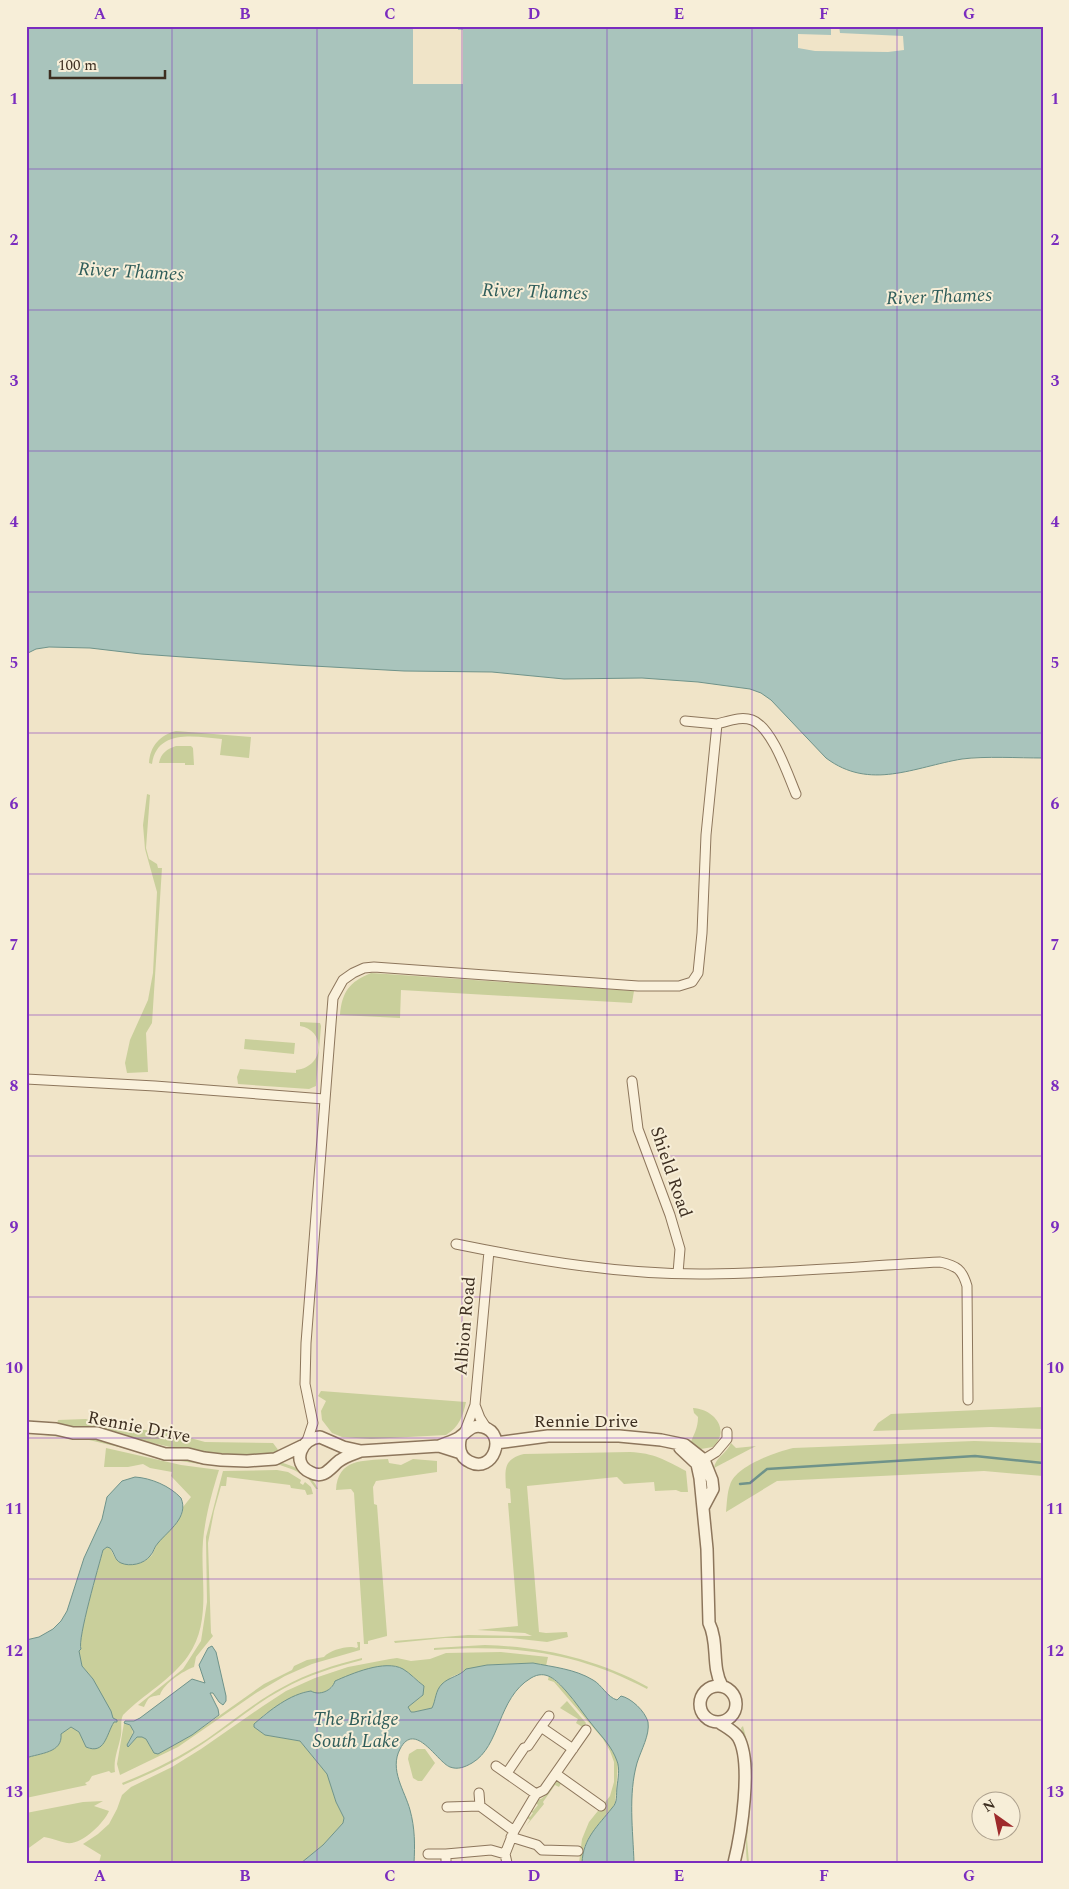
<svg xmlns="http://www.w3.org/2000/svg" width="1069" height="1889" font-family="Spectral,serif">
<rect width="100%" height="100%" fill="#f0e4c8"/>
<!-- green -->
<path fill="#c9cf9b" d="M176 731 251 737 249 758 220 755 222 739C197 737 157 728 152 764L149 763C150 746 160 735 176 731Z
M176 746H191L193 748 194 765H185V763H159C161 753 167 749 176 746Z
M147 794 150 795 146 848 149 859 157 864 158 868H162L152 1023 146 1033 148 1072 127 1073 125 1063 130 1040 148 1000 153 973 157 892 145 849 143 825Z
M371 973 401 975 634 991 632 1003 401 990 400 1018 340 1015C342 992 349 982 371 973Z
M300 1022 320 1023 321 1026 316 1086 309 1089 238 1084 237 1077 240 1069 296 1073V1070C325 1067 326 1030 300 1026Z
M245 1039 295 1043 294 1054 244 1049Z
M321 1391 466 1402C463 1416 459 1427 446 1435L371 1439 342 1437 332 1433 322 1420 321 1411 326 1401 318 1396Z
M1043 1407V1429L991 1427 873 1431 878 1423 891 1414Z
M693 1408C714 1409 731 1430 713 1447L701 1449 690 1444C694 1434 698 1428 698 1417L694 1413Z
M86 1419 101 1425 172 1433 205 1442 273 1443 279 1451C285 1449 295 1441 300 1441 269 1477 147 1441 106 1432 90 1429 73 1427 57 1424L58 1420Z
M26 1431 91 1438 192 1461 283 1463C297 1467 312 1475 318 1489H316L308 1478 294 1470 280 1465 231 1466 206 1465 174 1460 89 1440 26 1433Z
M974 1441 1043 1443V1476L984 1471 777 1481 726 1512C727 1503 727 1493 730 1485 735 1466 776 1452 793 1448Z
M731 1443 736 1448 756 1446 714 1468C715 1458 727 1453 731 1443Z
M106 1448 181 1465 219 1470C212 1492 205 1518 203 1541 200 1580 212 1622 188 1656 171 1680 144 1694 123 1715 120 1721 122 1728 121 1735 119 1747 113 1759 115 1772L111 1773 109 1771 92 1776 89 1781 85 1783 87 1785 26 1798V1758C40 1753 63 1753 61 1734L71 1727 79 1732 86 1747 91 1749C107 1739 105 1736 114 1722L93 1679 82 1666 79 1651 81 1649C77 1640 99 1565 103 1550L107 1547 110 1548 115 1558 122 1563 135 1564 145 1561 152 1555 158 1542 177 1522 182 1514 183 1507 191 1497 171 1476 172 1472 150 1468 143 1464 128 1467H104Z
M630 1452C654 1453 665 1460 686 1471L688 1492H681L676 1490 655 1491 654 1482 624 1484 617 1477 527 1486 539 1632 546 1633 567 1632 568 1637 547 1642 511 1638H445L395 1643 394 1641 468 1635 532 1636 525 1633 477 1630 518 1626 508 1503H511L510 1489 506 1488C505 1470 503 1459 524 1454Z
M388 1459 389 1463 401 1465 413 1459 437 1461V1472L376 1481 373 1487 374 1504 377 1505 387 1634V1636L368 1641V1644H364L354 1493 351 1489 336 1490C338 1458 363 1461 388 1459Z
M277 1470 288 1472 301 1480 300 1483 303 1485 305 1482 311 1487 313 1494 307 1495 305 1490 291 1488 290 1485 227 1477 226 1486H221L214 1511 208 1543 211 1633 213 1636 196 1657 194 1667C183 1671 164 1683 160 1695 148 1697 149 1697 144 1707L138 1705 183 1669 201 1641 207 1602 206 1537 223 1471Z
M357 1642H360V1650L312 1664 285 1676 256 1693 178 1747 120 1775 117 1764 124 1723C136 1726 134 1735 128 1742L130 1745 137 1737H142L146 1739 152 1750 161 1752 192 1735 264 1684 292 1670 294 1666 307 1660 324 1657C330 1650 349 1645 356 1648L358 1647Z
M485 1645C543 1647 597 1659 648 1687L647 1689C578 1652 512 1644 434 1650V1648Z
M501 1652 548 1657 546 1666 533 1663 487 1665 465 1671 451 1677 437 1693 432 1708 414 1712H411L408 1707 421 1697 424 1686C412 1676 402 1664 385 1666L334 1684 325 1693 315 1694 308 1691 302 1693 265 1714 254 1724V1727L265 1735 300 1741 327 1774 336 1802 344 1818 343 1823 323 1845 301 1863H99L101 1855 83 1844 98 1834 109 1824 117 1809 122 1795 131 1787 172 1767 201 1749 263 1706 286 1691 315 1678 348 1667 390 1659 397 1658 411 1661 430 1659 446 1653Z
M362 1658V1660C335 1667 308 1675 283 1689 255 1704 231 1725 204 1743 179 1760 151 1774 123 1785L122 1783C152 1771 180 1757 207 1739 232 1722 256 1701 283 1687 308 1673 334 1665 362 1658Z
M549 1675 565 1690 609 1743 618 1763 615 1804 589 1837 584 1848 582 1863H579L582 1839 589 1822 610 1796 614 1782V1762L610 1751 603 1739 554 1682 548 1680Z
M567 1701 586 1723 584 1728 576 1723 578 1719 560 1708Z
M743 1726 753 1764 747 1839 749 1863H747C743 1830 753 1798 751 1765 751 1752 744 1741 741 1728Z
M417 1749H425L435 1763 422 1781H418L413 1778 408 1759 409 1754Z
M554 1779 562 1782 559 1787 555 1785 543 1802 544 1804 526 1826 530 1820 526 1817 527 1815 530 1817 533 1813 529 1810 530 1808 533 1811 538 1805 533 1800 541 1799 546 1795 547 1788Z
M103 1801 94 1806 109 1811C104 1823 82 1845 67 1843 60 1842 52 1838 44 1837L26 1850V1813L83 1802Z"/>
<!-- water -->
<path fill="#a9c4bc" stroke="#6f938a" d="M26 26H1043V758C1019 758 985 756 962 759 914 767 870 791 826 758L771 700 761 693 750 689 698 682 642 678 564 679 492 672 404 671 295 665 141 654 90 648 49 647 36 649 26 654Z
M135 1477C151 1478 170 1486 181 1498 189 1517 169 1530 158 1543 154 1547 154 1552 150 1556 144 1564 130 1567 121 1563 114 1560 115 1553 110 1548L107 1547 103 1550C99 1565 77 1640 81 1649L79 1651 82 1666 93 1679 111 1711 113 1718 117 1720V1722H114C106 1735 105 1755 86 1747L79 1732 71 1727 61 1734C63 1753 40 1753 26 1758V1640L39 1637 53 1629 61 1621 67 1611 84 1558 102 1519 107 1497 122 1481Z
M212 1646 216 1652 226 1696V1701L223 1705 219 1702 213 1693H210L218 1709 219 1715 192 1735 158 1754 154 1753 146 1739 142 1737H137L128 1747 127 1745 134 1732 130 1725 124 1723 125 1721H134L140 1718 192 1679 205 1683 199 1665 208 1648Z
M533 1663C553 1667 575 1669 593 1680 602 1685 607 1697 617 1700L621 1696C631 1698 645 1711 648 1722 650 1735 641 1750 637 1763 628 1795 633 1830 634 1863H582C583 1838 598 1826 612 1808 618 1802 616 1795 617 1787 618 1779 620 1768 617 1761 612 1747 603 1738 594 1727 584 1715 576 1702 566 1691 556 1680 546 1669 531 1678 497 1698 501 1746 472 1763 465 1767 458 1770 450 1767 437 1762 415 1720 400 1749 389 1770 405 1791 410 1810 415 1828 415 1845 414 1863H301L323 1845 343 1823 344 1818 336 1802 327 1774 300 1741 265 1735 254 1727V1724C270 1710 290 1694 311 1691 319 1696 332 1691 335 1681 351 1674 385 1659 403 1669 410 1673 417 1681 424 1686L423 1695 408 1707 411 1712H414L432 1708C436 1700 435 1691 442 1684 449 1677 460 1676 466 1669L487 1665Z"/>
<!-- pier -->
<path fill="#f0e4c8" d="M413 26H458V30H463V84H413Z
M831 26H839L840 33 903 36 904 50 888 52 815 51 798 48V34L831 35Z"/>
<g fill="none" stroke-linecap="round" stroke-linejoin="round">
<!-- stream -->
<path stroke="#6f938a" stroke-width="2.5" d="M740 1484 750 1483 767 1469 975 1456 1043 1463"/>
<defs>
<path id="minor" d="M685 721 717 724
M26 1079 155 1086 324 1099
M632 1081 638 1129 670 1215 680 1249 678 1273
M456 1244C539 1261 624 1275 708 1274 785 1273 863 1266 940 1262 957 1266 962 1269 967 1286L968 1400
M475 1405 480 1418 487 1429
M465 1431 475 1405 489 1251
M307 1441 313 1423 305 1384 306 1343 333 998 343 980 353 973 364 968 374 967 638 986H679L692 982 698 973 702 933 706 835 717 724C729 721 741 716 752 720 772 727 788 775 796 794
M698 1463 716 1452 727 1439V1432
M541 1727 549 1716
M528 1746 541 1727 573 1749
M496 1766 536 1794 514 1831
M507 1773 524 1748
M556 1774 601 1806
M479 1793 480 1806
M536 1794 544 1790 586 1730
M447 1807 480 1806 514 1831 505 1854
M511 1837 537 1845 542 1850 578 1851
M428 1854H446
M446 1863V1854L491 1850 505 1854 507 1863"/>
<path id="tertiary" d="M26 1427 56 1429 73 1433H97L165 1454H188L204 1458 221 1460 247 1461 275 1459 302 1446
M496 1443 548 1436H619L661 1440 685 1445 704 1460 712 1480 713 1489 704 1506
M439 1446C446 1443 454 1441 460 1437 468 1431 472 1424 483 1427 508 1434 493 1474 470 1462 459 1457 458 1446 461 1436
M680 1448 697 1464 700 1478 707 1549 709 1623C719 1643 711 1666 722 1686
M361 1451C354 1454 346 1456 339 1461 330 1468 324 1480 310 1472 291 1463 301 1438 320 1437L343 1447 361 1451 439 1446 461 1453
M700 1704a18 18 0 1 1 36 0a18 18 0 1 1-36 0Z
M720 1723C726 1727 734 1731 738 1737 753 1762 741 1835 734 1863"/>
</defs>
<!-- minor casing -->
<use href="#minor" stroke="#8d765c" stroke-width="11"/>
<!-- tertiary casing -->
<use href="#tertiary" stroke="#8d765c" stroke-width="14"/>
<!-- minor -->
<use href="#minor" stroke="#faf1dc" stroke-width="9"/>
<!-- tertiary -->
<use href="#tertiary" stroke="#faf1dc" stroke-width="11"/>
</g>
<!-- grid -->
<path fill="none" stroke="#7b2cbf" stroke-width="1" stroke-opacity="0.55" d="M172 26V1863M317 26V1863M462 26V1863M607 26V1863M752 26V1863M897 26V1863M26 169H1043M26 310H1043M26 451H1043M26 592H1043M26 733H1043M26 874H1043M26 1015H1043M26 1156H1043M26 1297H1043M26 1438H1043M26 1579H1043M26 1720H1043"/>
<g text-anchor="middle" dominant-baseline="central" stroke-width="4" stroke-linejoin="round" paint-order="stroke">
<!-- street labels -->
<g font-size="18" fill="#3d2e20" stroke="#f7eed8">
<text transform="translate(671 1172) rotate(71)">Shield Road</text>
<text transform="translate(465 1326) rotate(-85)">Albion Road</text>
<text x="586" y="1421">Rennie Drive</text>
<text transform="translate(139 1427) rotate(11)">Rennie Drive</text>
</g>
<!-- water labels -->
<g font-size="19" font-style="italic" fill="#2f5d5a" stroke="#f7eed8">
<text transform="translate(131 272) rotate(3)">River Thames</text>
<text transform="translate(535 292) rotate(2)">River Thames</text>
<text transform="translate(939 297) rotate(-2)">River Thames</text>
<text x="356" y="1719">The Bridge<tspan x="356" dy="22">South Lake</tspan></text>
</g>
</g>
<!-- border -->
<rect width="1069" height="1889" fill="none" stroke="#f7eed8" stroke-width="55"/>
<!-- north arrow -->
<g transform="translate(996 1816) rotate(327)"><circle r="24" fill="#f7eed8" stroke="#ada18e"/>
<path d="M0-4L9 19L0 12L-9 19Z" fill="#9e2a2b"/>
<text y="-8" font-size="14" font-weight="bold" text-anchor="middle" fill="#3d2e20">N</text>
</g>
<!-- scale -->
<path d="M50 70v8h115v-8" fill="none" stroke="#3d2e20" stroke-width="2.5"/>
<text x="58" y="70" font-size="15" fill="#3d2e20" stroke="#f7eed8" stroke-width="4" paint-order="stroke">100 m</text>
<rect x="28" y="28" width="1014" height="1834" fill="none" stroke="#7b2cbf" stroke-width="2"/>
<g font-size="16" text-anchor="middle" font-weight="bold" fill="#7b2cbf">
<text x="100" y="19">A</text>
<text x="245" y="19">B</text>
<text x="390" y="19">C</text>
<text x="534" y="19">D</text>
<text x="679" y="19">E</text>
<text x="824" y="19">F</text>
<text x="969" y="19">G</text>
<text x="14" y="104">1</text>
<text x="1055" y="104">1</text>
<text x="14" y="245">2</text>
<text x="1055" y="245">2</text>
<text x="14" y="386">3</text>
<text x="1055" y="386">3</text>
<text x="14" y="527">4</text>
<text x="1055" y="527">4</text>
<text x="14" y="668">5</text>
<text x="1055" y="668">5</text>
<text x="14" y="809">6</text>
<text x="1055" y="809">6</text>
<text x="14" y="950">7</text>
<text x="1055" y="950">7</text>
<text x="14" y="1091">8</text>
<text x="1055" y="1091">8</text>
<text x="14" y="1232">9</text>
<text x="1055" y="1232">9</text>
<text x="14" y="1373">10</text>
<text x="1055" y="1373">10</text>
<text x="14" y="1514">11</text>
<text x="1055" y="1514">11</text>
<text x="14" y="1656">12</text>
<text x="1055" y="1656">12</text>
<text x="14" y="1797">13</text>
<text x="1055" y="1797">13</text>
<text x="100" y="1881">A</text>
<text x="245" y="1881">B</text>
<text x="390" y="1881">C</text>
<text x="534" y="1881">D</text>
<text x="679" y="1881">E</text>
<text x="824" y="1881">F</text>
<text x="969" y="1881">G</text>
</g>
</svg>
